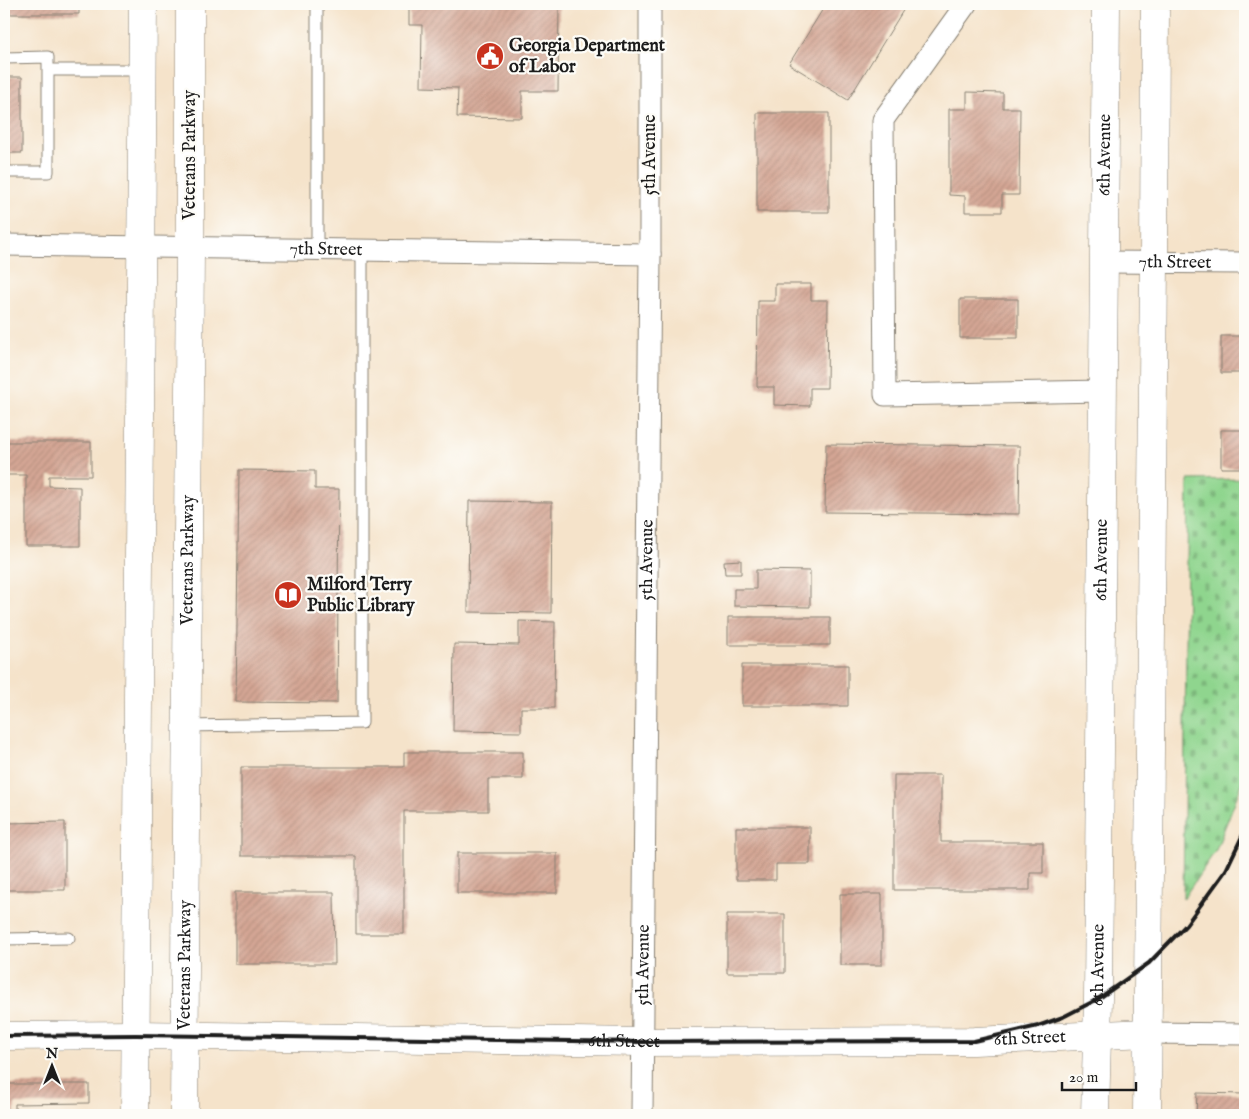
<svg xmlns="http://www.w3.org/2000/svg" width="1249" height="1119" font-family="'IM FELL English',serif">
<defs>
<pattern id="cemetery-stones" width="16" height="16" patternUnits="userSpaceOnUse" patternTransform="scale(1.25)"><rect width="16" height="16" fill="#8fd58e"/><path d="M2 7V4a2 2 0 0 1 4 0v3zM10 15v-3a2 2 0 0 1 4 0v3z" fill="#7bb67a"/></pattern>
<pattern id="building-hatch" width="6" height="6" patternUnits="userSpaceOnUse" patternTransform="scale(1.25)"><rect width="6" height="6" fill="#d4a694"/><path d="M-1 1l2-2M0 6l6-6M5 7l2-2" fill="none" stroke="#b58e7f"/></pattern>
</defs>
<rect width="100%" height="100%" fill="#fdfcf7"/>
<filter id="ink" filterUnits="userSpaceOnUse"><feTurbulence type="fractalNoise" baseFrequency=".02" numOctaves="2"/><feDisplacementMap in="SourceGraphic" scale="10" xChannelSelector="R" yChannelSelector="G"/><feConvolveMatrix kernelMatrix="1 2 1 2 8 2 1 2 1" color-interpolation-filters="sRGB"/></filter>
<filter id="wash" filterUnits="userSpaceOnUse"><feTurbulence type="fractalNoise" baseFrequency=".0096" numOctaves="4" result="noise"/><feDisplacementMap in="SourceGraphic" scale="20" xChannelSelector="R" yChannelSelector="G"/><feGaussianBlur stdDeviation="1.12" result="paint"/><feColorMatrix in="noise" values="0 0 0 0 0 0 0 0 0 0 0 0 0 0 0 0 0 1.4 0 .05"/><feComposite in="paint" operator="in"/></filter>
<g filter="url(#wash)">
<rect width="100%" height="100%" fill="#f5e3ca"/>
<!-- cemetery -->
<path fill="url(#cemetery-stones)" stroke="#567855" d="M1245 479V776L1216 850 1183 899 1188 480Z"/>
<g id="blocks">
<!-- building -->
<path fill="url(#building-hatch)" d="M6 4H79V14H6Z
M409 4H559L558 91H522V118L457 117 458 88 421 87 422 25H409Z
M826 4H907L848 100 789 64Z
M4 77H22V153H10V170H4Z
M967 92 1003 93V108H1020L1019 195H1002V212H965V196L949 195V109H967Z
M757 113H829V212H757Z
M775 284H811V300H828L827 388H810V406L774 405V387H757L758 301H775Z
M960 299H1018V338H960Z
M1221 336H1245V373H1221Z
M1221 430H1245V468H1221Z
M4 442H91V476H49V486L80 487V546H26V475H4Z
M826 444 1020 446 1019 514 825 512Z
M239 470 315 471V489H339L337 703 236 702Z
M469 501 552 502 551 613 468 612Z
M741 560V574H725L724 561Z
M756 570 810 571V607L734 606V589H756Z
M728 617H830V645H728Z
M519 621 555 622 554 708H521V732L453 731 454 644 519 645Z
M742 665H848V706H742Z
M404 752H523V779H488V811H404V934H356V856H241V767H404Z
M894 775H941V842H1043V873H1030V890H894Z
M65 822V890H4V823Z
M736 827H810V864H776V880H736Z
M457 853H557V893H457Z
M235 892H334L335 964H235Z
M840 894H882V965H840Z
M727 914H785V973H727Z
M4 1084H89V1103L15 1104V1115H4Z
M1197 1093 1245 1094V1115H1196Z"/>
</g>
</g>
<g filter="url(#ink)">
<use href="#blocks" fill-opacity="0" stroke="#888073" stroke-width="1"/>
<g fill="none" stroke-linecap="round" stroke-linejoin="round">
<defs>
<path id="service" d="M317 4V250
M4 58 48 57V172H4
M48 70H142
M187 726 362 723V251
M4 939 69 938"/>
<g id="minor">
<path d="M966 4 883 120 885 395 1103 391"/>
<path id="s1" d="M4 245 650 254"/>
<path id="s2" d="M1104 262 1245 263"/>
<path d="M1147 1033 1245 1034"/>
<path id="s3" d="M642 1115 650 254V4"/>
</g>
<g id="tertiary">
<path id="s4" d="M4 1036 136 1035 642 1042 974 1041 1147 1033"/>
</g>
<g id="secondary">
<path id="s5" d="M1095 1115 1098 999 1106 4"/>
<path d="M1147 1115 1154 262 1155 4"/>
</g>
<g id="primary">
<path d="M135 1115 143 4"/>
<path id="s6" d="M184 1115 190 249V4"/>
</g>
</defs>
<!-- service casing -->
<use href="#service" stroke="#888073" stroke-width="13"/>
<!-- minor casing -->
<use href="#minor" stroke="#888073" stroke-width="23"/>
<!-- tertiary casing -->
<use href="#tertiary" stroke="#888073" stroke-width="29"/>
<!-- secondary casing -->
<use href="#secondary" stroke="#888073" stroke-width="29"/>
<!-- primary casing -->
<use href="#primary" stroke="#888073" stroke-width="29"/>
<!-- service -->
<use href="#service" stroke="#fff" stroke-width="11"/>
<!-- minor -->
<use href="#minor" stroke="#fff" stroke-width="21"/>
<!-- tertiary -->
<use href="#tertiary" stroke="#fff" stroke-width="28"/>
<!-- secondary -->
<use href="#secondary" stroke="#fff" stroke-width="28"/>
<!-- primary -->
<use href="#primary" stroke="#fff" stroke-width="28"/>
<!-- rail -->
<path stroke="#1c1c1c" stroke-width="4" id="s7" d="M4 1036 136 1035 642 1042 974 1041 1038 1026 1063 1017 1098 999 1149 963 1186 925 1226 870 1245 830"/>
</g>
</g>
<!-- icons -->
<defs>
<symbol id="civic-disc" viewBox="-11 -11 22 22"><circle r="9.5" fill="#c8321e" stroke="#fdfcf7"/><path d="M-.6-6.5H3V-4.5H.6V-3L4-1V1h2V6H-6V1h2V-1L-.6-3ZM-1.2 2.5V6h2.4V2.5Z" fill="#fff"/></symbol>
<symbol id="library-disc" viewBox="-11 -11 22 22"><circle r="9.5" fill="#c8321e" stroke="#fdfcf7"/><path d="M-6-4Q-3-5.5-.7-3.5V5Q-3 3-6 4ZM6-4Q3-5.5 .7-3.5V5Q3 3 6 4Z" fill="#fff"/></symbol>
</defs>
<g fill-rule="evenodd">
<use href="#civic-disc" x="474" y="40" width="32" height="32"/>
<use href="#library-disc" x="272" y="579" width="32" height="32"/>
</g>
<g text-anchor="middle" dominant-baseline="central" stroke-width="4.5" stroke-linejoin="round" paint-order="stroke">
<!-- poi labels -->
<g font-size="18" font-weight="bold" fill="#1c1c1c" stroke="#fdfcf7" text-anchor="start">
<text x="509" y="46">Georgia Department<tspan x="509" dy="21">of Labor</tspan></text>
<text x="307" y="585">Milford Terry<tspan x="307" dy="21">Public Library</tspan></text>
</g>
<!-- street labels -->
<g font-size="18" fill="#1c1c1c" stroke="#fdfcf7">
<text transform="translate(190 155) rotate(-90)">Veterans Parkway</text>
<text transform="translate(650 155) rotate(-90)">5th Avenue</text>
<text stroke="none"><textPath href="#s5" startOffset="960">6th Avenue</textPath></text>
<text stroke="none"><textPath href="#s1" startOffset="322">7th Street</textPath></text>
<text stroke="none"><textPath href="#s2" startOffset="71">7th Street</textPath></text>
<text stroke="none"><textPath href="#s6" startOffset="555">Veterans Parkway</textPath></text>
<text stroke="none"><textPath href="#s3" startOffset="555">5th Avenue</textPath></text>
<text stroke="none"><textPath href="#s5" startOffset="555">6th Avenue</textPath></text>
<text stroke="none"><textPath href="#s6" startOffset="150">Veterans Parkway</textPath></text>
<text stroke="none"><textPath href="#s3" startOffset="150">5th Avenue</textPath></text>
<text stroke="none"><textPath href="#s5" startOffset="150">6th Avenue</textPath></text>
<text stroke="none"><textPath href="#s4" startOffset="1026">6th Street</textPath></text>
<text stroke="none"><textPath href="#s7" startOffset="620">6th Street</textPath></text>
</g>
</g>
<!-- margin -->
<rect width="1249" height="1119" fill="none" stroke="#fdfcf7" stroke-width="20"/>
<!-- north arrow -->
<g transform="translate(52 1066)" stroke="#fdfcf7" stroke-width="4" paint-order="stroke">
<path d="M0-4L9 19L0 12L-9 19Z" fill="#1c1c1c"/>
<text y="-8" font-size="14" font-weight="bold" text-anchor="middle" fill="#1c1c1c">N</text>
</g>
<!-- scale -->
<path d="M1062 1082v8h74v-8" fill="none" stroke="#1c1c1c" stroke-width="2.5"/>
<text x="1069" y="1082" font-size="15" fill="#1c1c1c" stroke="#fdfcf7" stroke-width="4" paint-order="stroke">20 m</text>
</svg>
